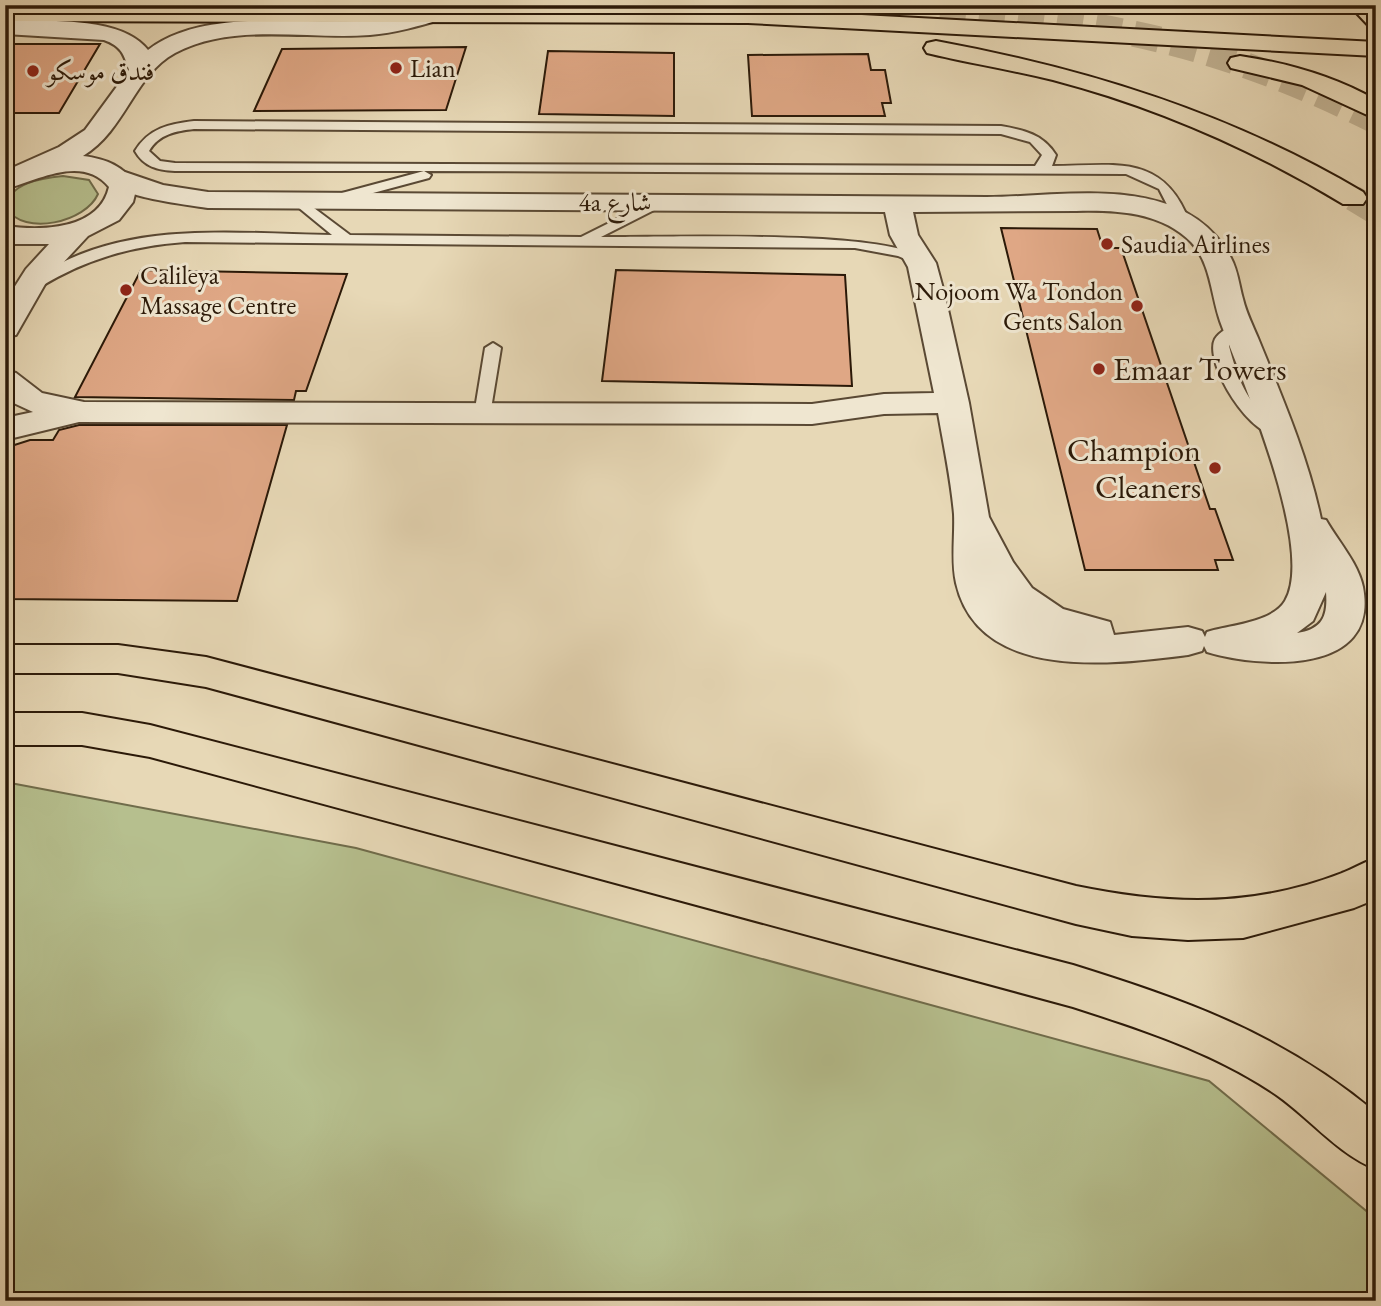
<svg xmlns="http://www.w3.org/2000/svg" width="1381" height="1306" font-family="'EB Garamond',Amiri,serif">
<rect width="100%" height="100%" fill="#e7d8b6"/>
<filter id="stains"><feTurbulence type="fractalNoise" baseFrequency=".00286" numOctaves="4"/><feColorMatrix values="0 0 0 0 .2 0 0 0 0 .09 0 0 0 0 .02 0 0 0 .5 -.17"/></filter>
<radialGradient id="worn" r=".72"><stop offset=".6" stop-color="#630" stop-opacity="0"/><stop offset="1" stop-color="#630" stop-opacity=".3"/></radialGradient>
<!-- green -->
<path fill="#b6bf8e" stroke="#706c4b" stroke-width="2" d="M63 176 89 180 98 194C86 222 24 237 6 208 8 183 42 178 63 176Z
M5 782 356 848 1209 1081 1376 1219V1301H5Z"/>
<!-- building -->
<path fill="#dfa785" stroke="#2b1908" stroke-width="2" d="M5 44H100L59 113H5Z
M466 47 446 110 254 111 282 49Z
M548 51 674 53V116L539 114Z
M868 54 871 70H885L891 103H882L885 116H752L748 55Z
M1001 228 1097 229 1103 248H1121L1210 509H1215L1233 560H1215L1218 570H1085Z
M141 270 347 274 306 391H296L294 400 75 397Z
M616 270 845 275 852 386 602 381Z
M79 425H287L237 601 5 599V448L30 440H53L59 430Z"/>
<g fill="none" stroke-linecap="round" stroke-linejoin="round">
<!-- primary-tunnel -->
<path stroke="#c1b293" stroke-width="26" stroke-dasharray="26 13" stroke-linecap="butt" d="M941 5C1013 14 1086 22 1157 39 1233 57 1306 86 1376 121
M1353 198 1376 212"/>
<defs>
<path id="service" d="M194 121 1001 126C1024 130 1043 134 1056 155L1052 166C1113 166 1163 152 1189 221L1182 225 1177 224 1159 189 1126 174 424 171 431 175 429 178 332 204 325 200 327 197 424 171H175C158 170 144 167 135 151 149 128 169 124 194 121ZM194 129 1001 134 1030 142 1042 155 1035 166 175 163 160 161 149 151C159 134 176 131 194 129Z
M298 196 350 235 581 237 657 199 662 200V206L601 237C657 238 898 228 929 262L922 266 898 256 855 248 185 242C131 246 86 259 40 287L35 288 28 284C35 275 48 270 59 264 142 221 242 234 332 235L293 203 291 200Z
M1238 324 1246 329 1230 341 1229 346C1238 381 1249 410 1283 427L1285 431 1283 435C1252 443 1203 362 1215 339 1219 332 1230 326 1238 324Z
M493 343 501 348 490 415 482 420 474 415 485 348Z"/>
<path id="minor" d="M119 170 163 185 208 192 987 197C1067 197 1185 171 1231 258 1238 271 1239 285 1243 299 1246 312 1253 326 1258 338 1282 397 1308 457 1321 519L1326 520C1338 541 1358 563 1363 587 1380 676 1260 668 1207 652L1204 646 1202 651 1188 655C1114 664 979 683 956 583 951 561 955 537 954 514 951 480 944 447 938 413L884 414 812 424 79 422 5 440V418L33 412 5 399V370L16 373 42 393 84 402 812 404 884 394 934 393 908 267 890 235 885 212 208 208C184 204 119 198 105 178L109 172ZM1076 211C1117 210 1161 212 1191 242 1211 263 1211 295 1220 321 1241 378 1316 549 1285 601 1272 623 1229 625 1207 632L1205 637 1202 631 1188 627 1114 635 1110 622 1063 609 1032 588 1013 562 989 517 969 403 945 296 936 263 918 235 913 212ZM1326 592C1328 617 1322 629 1297 633L1313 621Z"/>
<path id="tertiary" d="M435 7 443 9 447 14 443 19C419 26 395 33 370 35 307 40 233 22 175 53 134 75 126 130 83 156 107 159 123 166 137 186L133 202 119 220 88 236 48 279 16 335 5 337V302L26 269 49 244H5V226C42 231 99 230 109 187 82 154 37 181 5 189V171L59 147 85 130 129 70C124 54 121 46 104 40L5 34V20C46 22 121 15 148 50 205 6 304 26 371 20 393 18 414 12 435 7Z"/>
<path id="primary" d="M1349 5H1374L1376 27 1368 25Z
M5 7 748 9 1376 42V56L748 23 5 21Z
M936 41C1087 69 1230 113 1363 192L1367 198 1363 204H1343C1252 149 1156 107 1053 80 1012 70 969 63 927 53L924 48 927 43Z
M1240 56C1287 63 1334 76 1376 100V119L1302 85 1231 68 1228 63 1231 58Z
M5 645H118L206 657 1076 886C1168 905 1252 908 1342 873 1353 869 1364 862 1376 858V899L1354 908 1243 938 1188 940 1132 936 1076 924 206 687 118 673H5Z
M5 713H82L150 725 1073 965C1188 1001 1282 1034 1376 1113V1169C1335 1153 1306 1113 1269 1090 1209 1051 1141 1029 1073 1007L150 757 82 745H5Z"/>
</defs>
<!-- service casing -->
<use href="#service" stroke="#5a4934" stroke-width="4"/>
<!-- minor casing -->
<use href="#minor" stroke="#5a4934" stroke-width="4"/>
<!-- tertiary casing -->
<use href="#tertiary" stroke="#5a4934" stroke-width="4"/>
<!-- primary casing -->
<use href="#primary" stroke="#2b1908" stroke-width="4"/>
<!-- service -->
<use href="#service" fill="#efe6d0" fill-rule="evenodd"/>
<!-- minor -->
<use href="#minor" fill="#efe6d0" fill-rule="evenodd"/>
<!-- tertiary -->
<use href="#tertiary" fill="#efe6d0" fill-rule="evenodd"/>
<!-- primary -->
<use href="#primary" fill="#e7d8b6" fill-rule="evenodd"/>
</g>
<!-- markers -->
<g fill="#8f2418" stroke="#efe6d0" stroke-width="2.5">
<circle cx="396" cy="68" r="7"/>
<circle cx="33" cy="71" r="7"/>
<circle cx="1107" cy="244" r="7"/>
<circle cx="126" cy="290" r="7"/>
<circle cx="1137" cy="306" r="7"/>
<circle cx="1099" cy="369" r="7"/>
<circle cx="1215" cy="468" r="7"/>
</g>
<g text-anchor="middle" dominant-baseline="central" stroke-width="6" stroke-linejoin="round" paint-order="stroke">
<!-- far-poi labels -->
<g font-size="26" fill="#2b1908" stroke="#efe6d0" text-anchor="start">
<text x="410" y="68">Lian</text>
<text x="47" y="71">فندق موسكو</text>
<text x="1121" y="244">Saudia Airlines</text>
<text x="140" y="275">Calileya<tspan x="140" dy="30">Massage Centre</tspan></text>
<text x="1123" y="291" text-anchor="end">Nojoom Wa Tondon<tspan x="1123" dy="30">Gents Salon</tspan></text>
</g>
<!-- far-street labels -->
<g font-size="26" fill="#2b1908" stroke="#efe6d0">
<text x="615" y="202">4a شارع</text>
</g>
<!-- poi labels -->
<g font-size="32" fill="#2b1908" stroke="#efe6d0" text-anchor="start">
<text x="1113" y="369">Emaar Towers</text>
<text x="1201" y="450" text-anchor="end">Champion<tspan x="1201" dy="37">Cleaners</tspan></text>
</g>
</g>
<!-- margin -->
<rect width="1381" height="1306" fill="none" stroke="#e7d8b6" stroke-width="28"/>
<rect x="7" y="7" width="1367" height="1292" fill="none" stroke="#2b1908" stroke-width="3.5"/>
<rect x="14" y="14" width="1353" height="1278" fill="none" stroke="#2b1908" stroke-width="2"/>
<rect width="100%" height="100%" filter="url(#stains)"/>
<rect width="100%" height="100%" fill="url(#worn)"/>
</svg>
